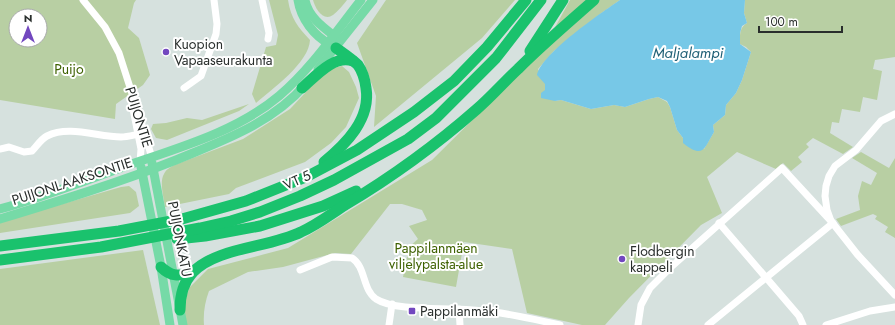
<svg xmlns="http://www.w3.org/2000/svg" width="895" height="325" viewBox="0 0 895 325" font-family="Jost,sans-serif">
	<style>
		.green { fill: #b8cfa3; fill-rule: evenodd }
		.water { fill: #77c8e7 }
		.lines { fill: none; stroke-linecap: round; stroke-linejoin: round }
		.minor { stroke: #fff; stroke-width: 7 }
		.major { stroke: #76daa7; stroke-width: 9 }
		.highway { stroke: #1ac26d; stroke-width: 11 }
		.poi-dot { fill: #7247bf; stroke: #fff; stroke-width: 1.5 }
		.labels { text-anchor: middle; dominant-baseline: central; stroke-width: 4; stroke-linejoin: round; paint-order: stroke }
		.poi-label { font-size: 14px; fill: #292e2c; stroke: #fff; text-anchor: start }
		.park-label { font-size: 14px; fill: #3e6100; stroke: #fff }
		.street-label { font-size: 14px; fill: #292e2c; stroke: #fff }
		.water-label { font-size: 15px; font-style: italic; fill: #206076; stroke: #fff }
	</style>
	<rect width="100%" height="100%" fill="#d6e1de"/>
	<g class="green">
		<path d="M0 0H136L134 3 128 28 139 38 150 75 143 85 116 104 115 119 0 100ZM16 16H40V40H16Z"/>
		<path d="M269 0H288C291 19 298 27 310 40 309 63 272 89 256 103L252 94 266 47 276 45 278 35Z"/>
		<path d="M313 0H347C343 5 338 11 333 15 323 22 315 8 313 0Z"/>
		<polygon points="386,0 515,0 482,38 374,127 376,96 357,43"/>
		<path d="M570 0H620L600 14 554 51 538 69 545 83V90L555 101 561 100 591 109 614 105 625 107 649 99 658 97 667 102 670 107 677 130 683 138 704 149 714 132 713 125 725 115 726 105 736 93 742 80 751 52 746 47 740 44C740 35 739 28 747 23L744 13 745 0H895V57L875 60 873 69 882 71 877 100 863 97 860 112 842 109 839 123 832 122 830 133 853 147 843 154 813 138 806 144 809 147 798 157 802 162 791 171 783 163 776 169 737 152 707 177 722 213 701 225 629 298 605 325H582L527 313 512 249 464 242 456 287 403 277 409 247 418 239 409 226 427 220 422 210 402 204H390L351 254 335 253 283 267 248 272 209 291C205 302 203 313 204 325H187L185 321V302L189 288 208 269 288 248 432 160 542 51Z"/>
		<path d="M342 66 349 72 356 87 359 98 346 127 331 143 305 162 236 188 229 194 165 207C164 198 159 182 164 174 166 169 172 166 177 164L243 139 290 109 320 77 333 68Z"/>
		<polygon points="249,104 239,111 167,140 156,138 151,129 153,124 166,123 187,118 202,120"/>
		<polygon points="861,152 889,168 895,158 895,238 885,232 888,227 875,219 877,216 873,214 841,226 836,219 860,210 858,196 862,181 871,185 877,173 852,158"/>
		<polygon points="129,186 136,192 139,206 130,213 0,233 0,222 121,187"/>
		<polygon points="143,250 160,325 0,325 0,269"/>
	</g>
	<path class="water" d="M620 0H745L744 13 747 23 742 26 740 33V44L751 52 742 80 736 93 726 105 725 115 713 125 714 132C704 149 703 159 683 143V138L677 130 670 107 667 101 658 97 649 99 625 107 614 105 591 109 561 100 555 101 541 98V93L545 90V84L537 75C542 53 601 13 620 0Z"/>
	<g class="lines">
		<g class="minor">
			<polyline points="83,0 105,27 119,53 143,128 152,158"/>
			<polyline points="262,0 269,33 268,39"/>
			<polyline points="184,88 201,76 216,34 217,24 214,0"/>
			<polyline points="132,104 141,149 140,162"/>
			<polyline points="895,114 881,121 856,150 835,166 829,176 826,186 825,196 827,210 831,221 857,254 895,295"/>
			<path d="M0 149 9 147 24 152 32 151C37 146 41 139 47 136 69 125 98 137 121 137 128 137 137 134 145 133"/>
			<polyline points="719,223 799,316 803,325"/>
			<path d="M300 270 332 257 352 258C366 267 362 289 376 299 393 310 435 308 455 309 468 309 481 311 494 312 516 315 538 320 560 325"/>
			<polyline points="459,309 460,325"/>
			<polyline points="389,325 392,304"/>
			<polyline points="638,325 641,305 650,288 670,268 782,168 831,221"/>
			<polyline points="708,325 833,223"/>
			<polyline points="826,325 870,311 895,307"/>
		</g>
		<g class="major">
			<path d="M298 0C301 19 314 36 331 45"/>
			<path d="M305 0C308 17 324 28 337 38"/>
			<polyline points="318,69 373,0"/>
			<polyline points="152,163 183,325"/>
			<polyline points="141,167 161,267 170,325"/>
			<path d="M0 209C43 197 84 181 126 166 178 148 236 132 279 96 311 69 335 33 361 0"/>
			<path d="M0 219C59 201 118 183 176 160 224 140 271 124 306 84"/>
		</g>
		<g class="highway">
			<polyline points="530,51 563,0"/>
			<path d="M302 88C315 77 334 54 353 61"/>
			<path d="M324 162C346 144 371 119 366 88 365 80 363 72 358 65 352 59 343 53 336 48"/>
			<polyline points="177,239 205,236 260,226 323,206 356,191"/>
			<polyline points="0,246 119,231 182,219 246,201 306,177 357,150 414,112 454,81 487,47 526,0"/>
			<polyline points="0,260 101,247 200,228 231,221 260,212 300,196 334,180 408,139 436,118 496,58 541,0"/>
			<path d="M161 267C171 277 179 276 192 273"/>
			<path d="M180 310C180 297 183 283 192 273 216 247 269 248 301 232 317 225 331 214 345 205 392 177 436 145 477 109 491 97 504 82 518 69 542 45 568 23 594 0"/>
		</g>
	</g>
	<g class="poi-dot">
		<circle cx="166" cy="52" r="4"/>
		<circle cx="622" cy="259" r="4"/>
		<rect x="408" y="307" width="8" height="8" rx="2"/>
	</g>
	<g class="labels">
		<g class="poi-label">
			<text x="174" y="44">Kuopion<tspan x="174" dy="16">Vapaaseurakunta</tspan></text>
			<text x="630" y="251">Flodbergin<tspan x="630" dy="16">kappeli</tspan></text>
			<text x="420" y="311">Pappilanmäki</text>
		</g>
		<g class="park-label">
			<text x="69" y="69">Puijo</text>
			<text x="436" y="248">Pappilanmäen<tspan x="436" dy="16">viljelypalsta-alue</tspan></text>
		</g>
		<g class="street-label">
			<text transform="translate(139 117) rotate(73)">PUIJONTIE</text>
			<text transform="translate(297 180) rotate(-24)">VT 5</text>
			<text transform="translate(72 181) rotate(-18)">PUIJONLAAKSONTIE</text>
			<text transform="translate(180 239) rotate(79)">PUIJONKATU</text>
		</g>
		<g class="water-label">
			<text x="688" y="53">Maljalampi</text>
		</g>
	</g>
	<g transform="translate(28 28)"><circle r="19" fill="#ffffff" stroke="#a9abab"/>
	<path d="M0-3L7 15L0 10L-7 15Z" fill="#7247bf"/>
	<text y="-6" font-size="11" font-weight="bold" text-anchor="middle" fill="#292e2c">N</text>
	</g>
	<path d="M759 26v6h83v-6" fill="none" stroke="#292e2c" stroke-width="2"/>
	<text x="765" y="26" font-size="12" fill="#292e2c" stroke="#ffffff" stroke-width="3" paint-order="stroke">100 m</text>
</svg>
